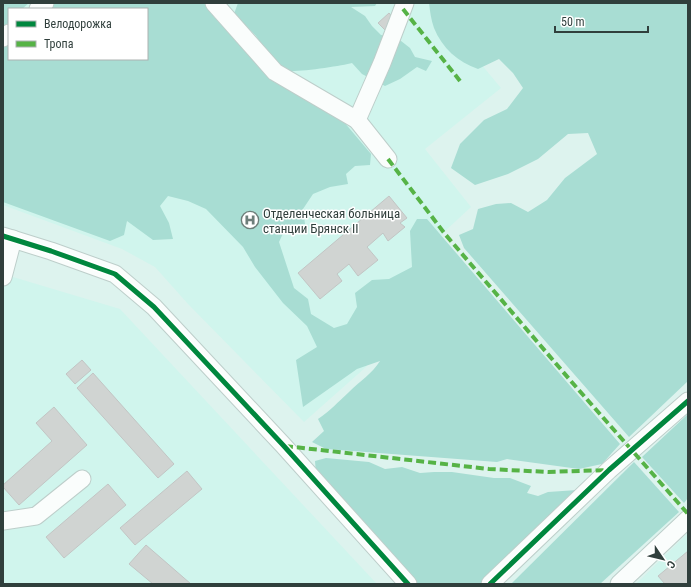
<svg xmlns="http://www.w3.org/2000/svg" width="691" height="587" viewBox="0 0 691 587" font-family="'Roboto Condensed',sans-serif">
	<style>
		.built { fill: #d0f5ed; fill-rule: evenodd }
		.forest { fill: #a8ddd3 }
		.building { fill: #d0d4d2; stroke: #c2c5c4 }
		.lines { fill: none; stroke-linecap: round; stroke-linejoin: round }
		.minor-casing { stroke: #bdceca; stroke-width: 19 }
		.minor { stroke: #fafdfc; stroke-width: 17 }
		.quiet { stroke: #56b346; stroke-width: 4; stroke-dasharray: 8 4; stroke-linecap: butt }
		.cycleway-casing { stroke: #fff; stroke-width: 8 }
		.cycleway { stroke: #00873e; stroke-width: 5 }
		.labels { text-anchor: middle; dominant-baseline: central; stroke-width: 3; stroke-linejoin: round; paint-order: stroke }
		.poi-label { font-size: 13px; fill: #303f3c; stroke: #fff; text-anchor: start }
	</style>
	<rect width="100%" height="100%" fill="#ddf3ee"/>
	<g class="built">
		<path d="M3 3H436L434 8 501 88 425 149 471 207 443 233 366 367 304 422 188 304 155 267 122 249 3 205ZM9 9H147V59H9Z"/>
		<polygon points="3,274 120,309 377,584 3,584"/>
		<polygon points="688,533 688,584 636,584"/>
	</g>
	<g class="forest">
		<polygon points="3,3 29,3 22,9 9,9 9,22 3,28"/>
		<path d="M46 3H209L214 17 255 60 274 82 298 91 344 122 371 154 370 165 355 166 346 174 348 184 330 187 313 194 303 209 305 224 287 225 279 242 294 288 308 299 311 314 334 328 347 324 357 307 355 293 372 280 389 279 412 267 410 231 417 219H427L620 444 602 464 579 469 507 459 497 462 326 449 312 442 324 431 318 419C331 410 338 402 349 392 360 381 372 374 380 361L357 369 303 407 296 360 317 347 307 326 283 303 255 267 243 247 206 209 188 201 168 196 160 206 169 223 173 239 153 240 127 221 124 235 110 241 3 202V47L9 41V59H147V9H41Z"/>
		<path d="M238 3H377L375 6 351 7 365 16 372 26 381 35 396 37 410 48 415 57 432 61 426 71 417 67 400 79 385 86 362 74 352 63C341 66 290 74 282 70 268 63 265 48 256 36 249 28 241 21 234 14Z"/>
		<path d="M429 3H688V381L629 437 464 248 459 235 473 229 478 209 496 204 511 203 528 212 547 200 565 178 597 154 588 133 568 134 538 159 508 174 475 185 451 168 460 144 484 120 507 109 523 88 513 73 499 59 478 69C458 62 442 48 434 28 431 20 430 11 429 3Z"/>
		<polygon points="688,414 688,498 684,503 642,457"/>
		<polygon points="326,458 369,462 385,469 402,467 420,473 434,472 452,472 494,478 510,478 531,486 527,493 538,496 548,492 577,490 485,584 418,584 316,474 315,461"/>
		<polygon points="634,462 679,512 600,584 511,584"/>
	</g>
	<g class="building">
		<polygon points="389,13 397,22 387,32 378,23"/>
		<polygon points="389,196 407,218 400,223 405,227 388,241 383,233 367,247 378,260 358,276 349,264 337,274 342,281 320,299 298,273"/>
		<polygon points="82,360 91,370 75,384 66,374"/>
		<polygon points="93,373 174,464 158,478 77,388"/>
		<polygon points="54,407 87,445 19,505 3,487 3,485 52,441 36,423"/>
		<polygon points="187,471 202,489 135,545 120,528"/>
		<polygon points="108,484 126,505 64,558 46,537"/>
		<polygon points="146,545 191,584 153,584 129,564"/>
		<polygon points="688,551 688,584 665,584 658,576"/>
	</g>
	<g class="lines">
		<defs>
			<g id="minor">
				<polyline points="214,3 275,72 357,120 388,159"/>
				<polyline points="38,9 45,3"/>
				<polyline points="3,38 9,33"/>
				<polyline points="357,120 382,63 405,3"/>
				<polyline points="3,236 51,251 115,274 154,307 283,445 408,584"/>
				<polyline points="3,277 13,239"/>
				<polyline points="3,521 36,516 82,479"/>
				<polyline points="490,584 609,470 688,401"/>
				<polyline points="619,584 688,519"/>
			</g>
		</defs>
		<use href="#minor" class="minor-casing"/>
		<use href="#minor" class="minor"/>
		<g class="quiet">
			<polyline points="403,9 460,81"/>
			<polyline points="388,159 445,234 570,380 688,514"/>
			<polyline points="285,446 489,469 548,472 609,470"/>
		</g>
		<defs>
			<g id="cycleway">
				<polyline points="3,236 51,251 115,274 154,307 283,445 408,584"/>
				<polyline points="490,584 609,470 688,401"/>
			</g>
		</defs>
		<use href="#cycleway" class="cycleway-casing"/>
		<use href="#cycleway" class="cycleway"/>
	</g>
	<defs>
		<symbol id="hospital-ring" viewBox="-11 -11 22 22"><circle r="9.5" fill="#fff" stroke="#6d7e7a" stroke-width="1.5"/><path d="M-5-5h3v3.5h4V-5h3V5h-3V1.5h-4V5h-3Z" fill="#6d7e7a"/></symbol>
	</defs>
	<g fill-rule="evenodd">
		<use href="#hospital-ring" x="240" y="210" width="20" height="20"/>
	</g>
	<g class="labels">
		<g class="poi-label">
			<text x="263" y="213">Отделенческая больница<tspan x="263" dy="15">станции Брянск II</tspan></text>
		</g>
	</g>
	<rect width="691" height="587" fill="none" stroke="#303f3c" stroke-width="8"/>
	<rect x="8" y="8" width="140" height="52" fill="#ffffff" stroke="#acb2b1"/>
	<rect x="16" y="21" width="20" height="6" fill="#00873e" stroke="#acb2b1"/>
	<text x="44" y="28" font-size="12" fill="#303f3c">Велодорожка</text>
	<rect x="16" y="41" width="20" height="6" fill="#56b346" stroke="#acb2b1"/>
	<text x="44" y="48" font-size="12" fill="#303f3c">Тропа</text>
	<g transform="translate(663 559) rotate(125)" stroke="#ffffff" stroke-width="3" paint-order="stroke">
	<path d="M0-3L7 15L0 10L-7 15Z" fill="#303f3c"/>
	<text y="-6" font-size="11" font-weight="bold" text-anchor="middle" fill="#303f3c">С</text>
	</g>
	<path d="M555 26v6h93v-6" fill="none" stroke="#303f3c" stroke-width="2"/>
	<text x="561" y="26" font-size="12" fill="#303f3c" stroke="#ffffff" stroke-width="3" paint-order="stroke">50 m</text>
</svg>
